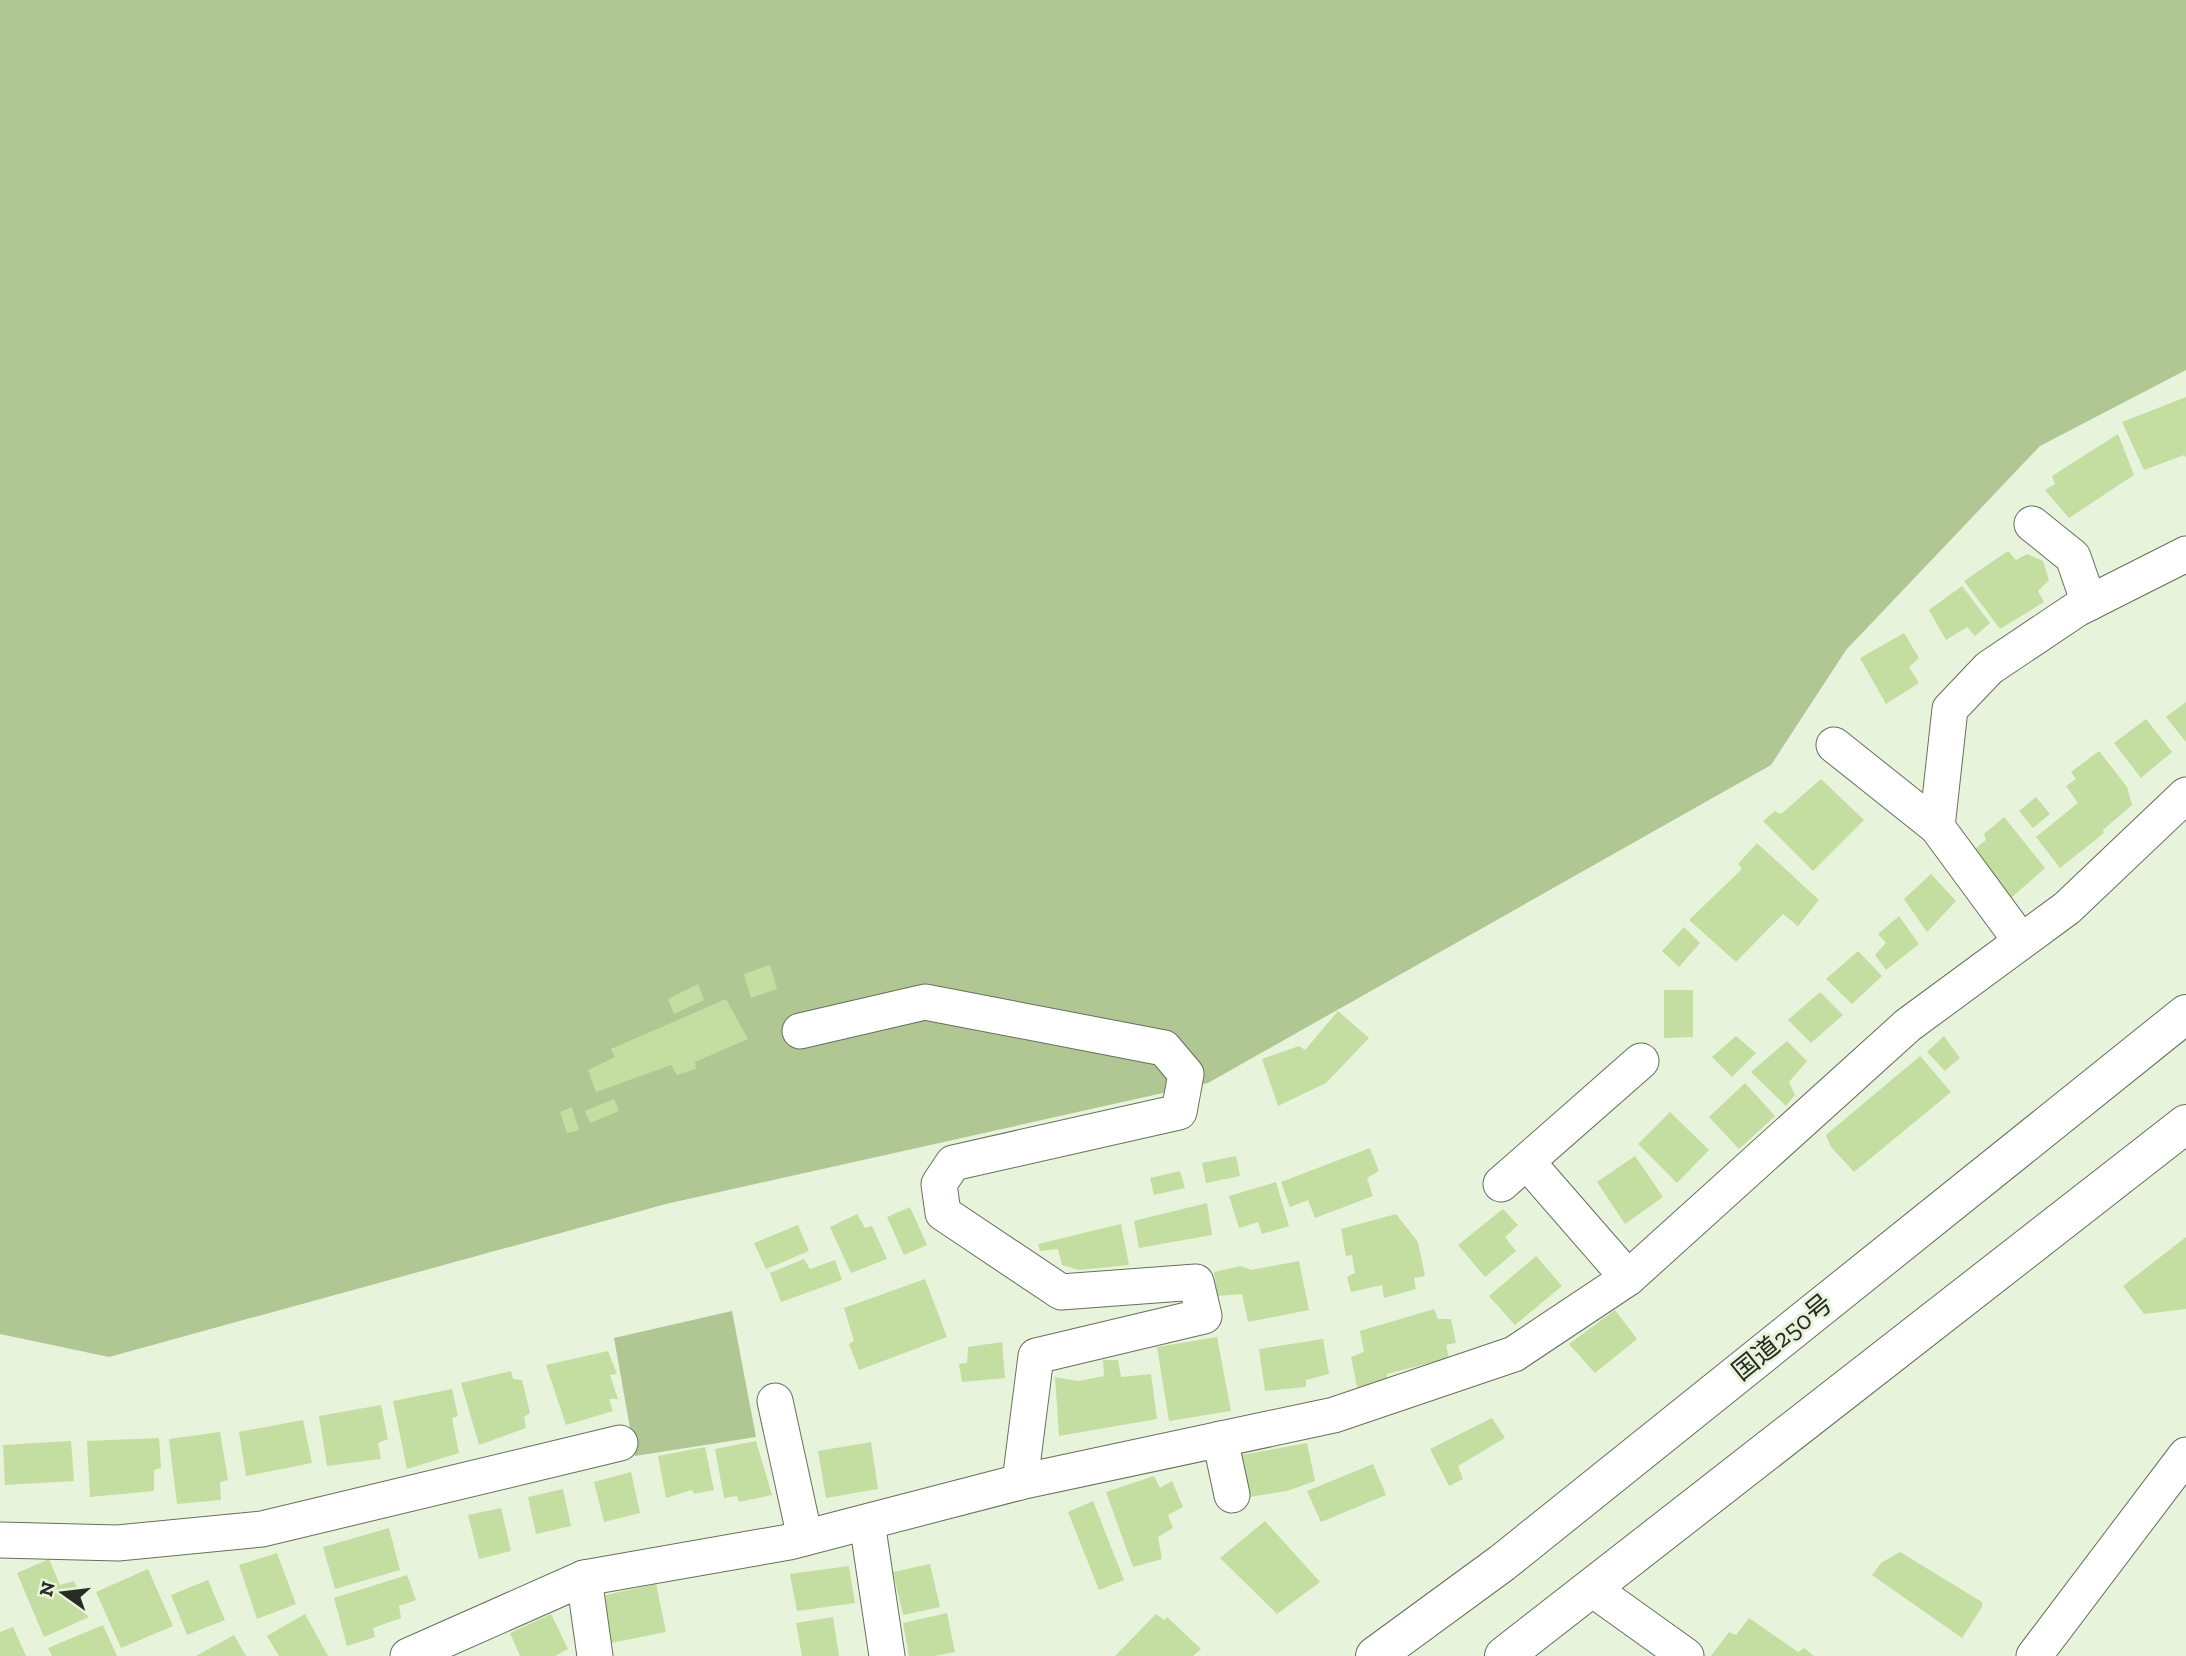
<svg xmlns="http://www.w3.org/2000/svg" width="2186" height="1656" viewBox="0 0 2186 1656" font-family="'Zilla Slab','Noto Sans JP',serif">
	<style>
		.green { fill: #b0c793 }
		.building { fill: #c3dea0 }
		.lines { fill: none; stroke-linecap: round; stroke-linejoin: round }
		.minor-casing { stroke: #666f5b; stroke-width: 37 }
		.trunk-casing { stroke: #666f5b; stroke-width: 40 }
		.minor { stroke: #fff; stroke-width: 35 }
		.trunk { stroke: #fff; stroke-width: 38 }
		.labels { text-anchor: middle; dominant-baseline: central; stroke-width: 6; stroke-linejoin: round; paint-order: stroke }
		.street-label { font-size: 26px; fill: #272b22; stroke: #e8f3dc }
	</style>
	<rect width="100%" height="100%" fill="#e8f3dc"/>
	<g class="green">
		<polygon points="0,0 2186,0 2186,370 2040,446 1846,650 1771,765 1208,1083 666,1204 109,1357 0,1334"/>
		<polygon points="732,1311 756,1437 635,1456 614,1338"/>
	</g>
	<g class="building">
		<polygon points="2186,397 2186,458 2184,455 2144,470 2122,422"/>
		<polygon points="2118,434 2134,475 2069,518 2045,490 2055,484 2052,476"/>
		<polygon points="2008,551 2016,560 2027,554 2043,561 2049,580 2038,591 2044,602 2000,629 1964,581"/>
		<polygon points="1962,586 1990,623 1975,636 1967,627 1946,640 1929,610"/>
		<polygon points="1904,633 1919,658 1909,667 1919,683 1886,704 1860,658"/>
		<polygon points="2186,702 2186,742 2166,717"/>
		<polygon points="2146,719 2172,752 2141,778 2114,743"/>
		<polygon points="2099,751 2127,787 2132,805 2103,830 2104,833 2060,868 2036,837 2078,803 2066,786 2076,779 2071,772"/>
		<polygon points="1821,779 1864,820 1813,871 1763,821 1775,811 1781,814"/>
		<polygon points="2036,797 2050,814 2033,828 2019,811"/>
		<polygon points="2004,817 2045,868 2011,898 1971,852 1986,840 1984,834"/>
		<polygon points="1757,843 1819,900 1798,926 1783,914 1736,962 1689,920 1742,869 1738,864"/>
		<polygon points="1931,874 1956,901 1927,932 1904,899"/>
		<polygon points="1899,916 1919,944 1886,970 1875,955 1886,943 1878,934"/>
		<polygon points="1684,927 1700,943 1679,967 1662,951"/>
		<polygon points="1858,951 1882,976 1852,1004 1826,979"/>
		<polygon points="770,965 777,989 751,998 744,974"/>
		<polygon points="698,984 704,1000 674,1014 668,999"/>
		<polygon points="1664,990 1693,990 1693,1037 1664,1038"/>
		<polygon points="1820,992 1843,1015 1811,1043 1788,1020"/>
		<polygon points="726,999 748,1039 695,1062 696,1069 677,1075 671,1065 596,1092 588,1070 615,1057 611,1049"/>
		<polygon points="1338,1011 1369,1038 1326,1083 1278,1106 1262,1059 1299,1046 1305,1050"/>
		<polygon points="1736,1036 1756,1053 1732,1077 1712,1057"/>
		<polygon points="1944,1036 1960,1058 1945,1071 1927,1052"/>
		<polygon points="1787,1041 1807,1061 1789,1082 1795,1095 1786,1106 1751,1072"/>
		<polygon points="1920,1056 1951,1092 1854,1172 1831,1147 1826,1135"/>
		<polygon points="1745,1083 1775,1116 1739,1149 1709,1117"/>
		<polygon points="614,1099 619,1111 590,1123 585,1111"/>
		<polygon points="572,1107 579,1130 567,1133 560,1112"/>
		<polygon points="1670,1112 1709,1150 1677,1183 1638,1144"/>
		<polygon points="1370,1148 1379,1171 1367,1178 1373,1196 1315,1218 1308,1200 1290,1207 1281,1182"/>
		<polygon points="1236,1156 1240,1176 1206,1183 1202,1163"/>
		<polygon points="1635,1156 1663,1197 1625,1224 1597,1182"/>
		<polygon points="1180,1171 1185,1188 1154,1195 1150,1178"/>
		<polygon points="1276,1182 1289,1226 1262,1234 1258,1222 1239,1228 1229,1196"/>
		<polygon points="1207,1203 1212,1235 1139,1248 1134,1221"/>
		<polygon points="910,1207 927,1245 904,1255 887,1217"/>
		<polygon points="1503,1209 1518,1225 1505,1237 1516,1251 1485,1277 1458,1245"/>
		<polygon points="857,1214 865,1228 872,1226 887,1259 851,1273 830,1227"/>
		<polygon points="1396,1214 1418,1242 1425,1276 1414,1278 1416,1289 1384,1298 1382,1285 1351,1292 1347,1277 1355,1273 1352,1255 1346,1256 1341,1229"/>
		<polygon points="1121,1224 1129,1265 1079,1270 1062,1265 1058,1249 1040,1251 1038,1244"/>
		<polygon points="798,1225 809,1251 766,1269 754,1243"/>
		<polygon points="2186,1237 2186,1309 2144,1314 2123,1286"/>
		<polygon points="1536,1256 1562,1286 1515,1325 1489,1296"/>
		<polygon points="804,1259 810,1269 835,1260 842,1280 781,1302 770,1273"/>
		<polygon points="1299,1261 1309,1310 1248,1322 1242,1294 1217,1296 1214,1272 1241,1266 1251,1270"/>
		<polygon points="925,1279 947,1337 859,1370 849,1344 854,1341 844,1308"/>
		<polygon points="1434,1309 1438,1319 1451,1319 1456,1343 1446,1345 1449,1358 1387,1374 1387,1383 1357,1387 1351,1357 1364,1352 1360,1331"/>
		<polygon points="1615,1310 1637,1339 1595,1373 1569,1344"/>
		<polygon points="1217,1337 1231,1411 1169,1421 1157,1347"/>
		<polygon points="1323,1339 1329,1374 1306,1380 1306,1387 1265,1391 1259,1349"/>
		<polygon points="1002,1342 1005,1378 962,1382 959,1364 967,1363 968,1347"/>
		<polygon points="608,1351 617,1374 610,1375 618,1399 609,1399 613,1411 566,1425 546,1365"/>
		<polygon points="1103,1360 1118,1360 1121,1377 1151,1374 1157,1419 1059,1436 1055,1377 1078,1381 1104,1376"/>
		<polygon points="511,1371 513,1379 522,1380 530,1413 524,1417 526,1428 479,1445 461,1383"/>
		<polygon points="452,1389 458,1416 452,1418 459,1453 407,1469 393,1401"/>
		<polygon points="381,1405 388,1439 378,1443 381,1459 327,1466 319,1416"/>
		<polygon points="1492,1418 1505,1438 1458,1466 1463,1479 1449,1486 1430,1449"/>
		<polygon points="303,1420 312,1463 246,1476 239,1432"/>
		<polygon points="220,1432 228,1480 220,1482 221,1500 177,1504 169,1439"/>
		<polygon points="159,1438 161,1468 154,1470 154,1491 90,1497 87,1441"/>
		<polygon points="71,1441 74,1481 5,1485 3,1445"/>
		<polygon points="756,1441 772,1495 739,1502 737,1496 724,1498 715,1449"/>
		<polygon points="871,1442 878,1489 826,1498 818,1451"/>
		<polygon points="1307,1443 1315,1481 1287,1491 1243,1498 1236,1456"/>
		<polygon points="705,1447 714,1490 694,1494 692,1490 666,1498 658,1456"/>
		<polygon points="1373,1464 1386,1495 1321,1522 1307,1491"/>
		<polygon points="631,1472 640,1513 604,1522 594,1482"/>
		<polygon points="1154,1476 1160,1488 1172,1481 1183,1507 1168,1515 1173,1528 1158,1537 1162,1559 1133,1567 1106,1492"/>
		<polygon points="563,1489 571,1526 536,1534 528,1497"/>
		<polygon points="1093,1501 1124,1580 1099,1590 1068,1512"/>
		<polygon points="501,1508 511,1551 479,1559 468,1515"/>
		<polygon points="1265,1521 1320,1582 1277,1614 1220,1558"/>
		<polygon points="389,1528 400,1570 335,1589 323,1547"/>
		<polygon points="1900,1552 1982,1602 1982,1607 1962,1638 1872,1575 1881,1563"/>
		<polygon points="277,1553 296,1604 257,1619 239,1565"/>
		<polygon points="49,1559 60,1585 74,1581 89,1617 44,1637 17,1573"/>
		<polygon points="930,1564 940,1607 903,1615 893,1572"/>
		<polygon points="849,1566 855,1603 797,1611 790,1574"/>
		<polygon points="148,1569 173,1626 121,1648 96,1592"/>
		<polygon points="407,1575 416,1600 399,1606 401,1618 373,1628 375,1637 347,1646 334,1598"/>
		<polygon points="208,1580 225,1620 187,1635 171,1595"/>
		<polygon points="656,1584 666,1632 611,1643 601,1596"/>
		<polygon points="947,1613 955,1652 935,1656 909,1656 903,1623"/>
		<polygon points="305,1614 328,1656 279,1656 267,1636"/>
		<polygon points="551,1614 568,1649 555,1656 520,1656 510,1633"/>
		<polygon points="1156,1614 1164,1620 1167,1617 1201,1649 1193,1656 1115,1656"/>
		<polygon points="833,1617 839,1656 802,1656 796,1623"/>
		<polygon points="1749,1618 1798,1652 1804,1648 1814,1656 1711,1656 1729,1632 1736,1635"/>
		<polygon points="103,1625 117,1656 52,1656 48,1648"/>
		<polygon points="13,1627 26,1656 0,1656 0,1632"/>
		<polygon points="234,1635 246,1656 196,1656"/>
	</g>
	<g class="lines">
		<defs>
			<g id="minor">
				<polyline points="2032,524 2073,557 2089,603"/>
				<polyline points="1834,745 1937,827"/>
				<polyline points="2021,941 1937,827 1950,709 1989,668 2077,609 2186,554"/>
				<polyline points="800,1031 925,1002 1164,1048 1186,1074 1179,1112 953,1163 939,1184 943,1213 1061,1292 1196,1282 1204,1316 1036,1356 1020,1482"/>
				<polyline points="1527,1162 1628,1278"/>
				<polyline points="1501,1184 1641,1061"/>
				<polyline points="775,1401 805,1538"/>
				<polyline points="1220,1439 1232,1495"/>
				<polyline points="867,1522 887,1656"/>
				<polyline points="0,1540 118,1543 262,1529 620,1443"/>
				<polyline points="584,1578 595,1656"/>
				<polyline points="1591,1588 1686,1656"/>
				<polyline points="408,1656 584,1578 789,1542 1020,1482 1334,1415 1514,1354 1628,1278 1908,1025 2067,908 2186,795"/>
				<polyline points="2034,1656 2186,1455"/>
			</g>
			<g id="trunk">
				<polyline points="1375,1656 1502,1563 2186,1014"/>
				<polyline points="1504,1656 2186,1124"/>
			</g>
		</defs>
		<use href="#minor" class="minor-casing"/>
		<use href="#trunk" class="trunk-casing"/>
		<use href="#minor" class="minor"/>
		<use href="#trunk" class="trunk"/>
	</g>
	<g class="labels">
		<g class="street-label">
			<text transform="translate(1782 1337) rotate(-39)">国道250号</text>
		</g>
	</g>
	<g transform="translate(63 1593) rotate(284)" stroke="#e8f3dc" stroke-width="5" paint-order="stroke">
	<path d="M0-5L12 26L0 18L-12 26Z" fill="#272b22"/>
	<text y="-10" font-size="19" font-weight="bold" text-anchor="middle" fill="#272b22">N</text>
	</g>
</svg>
